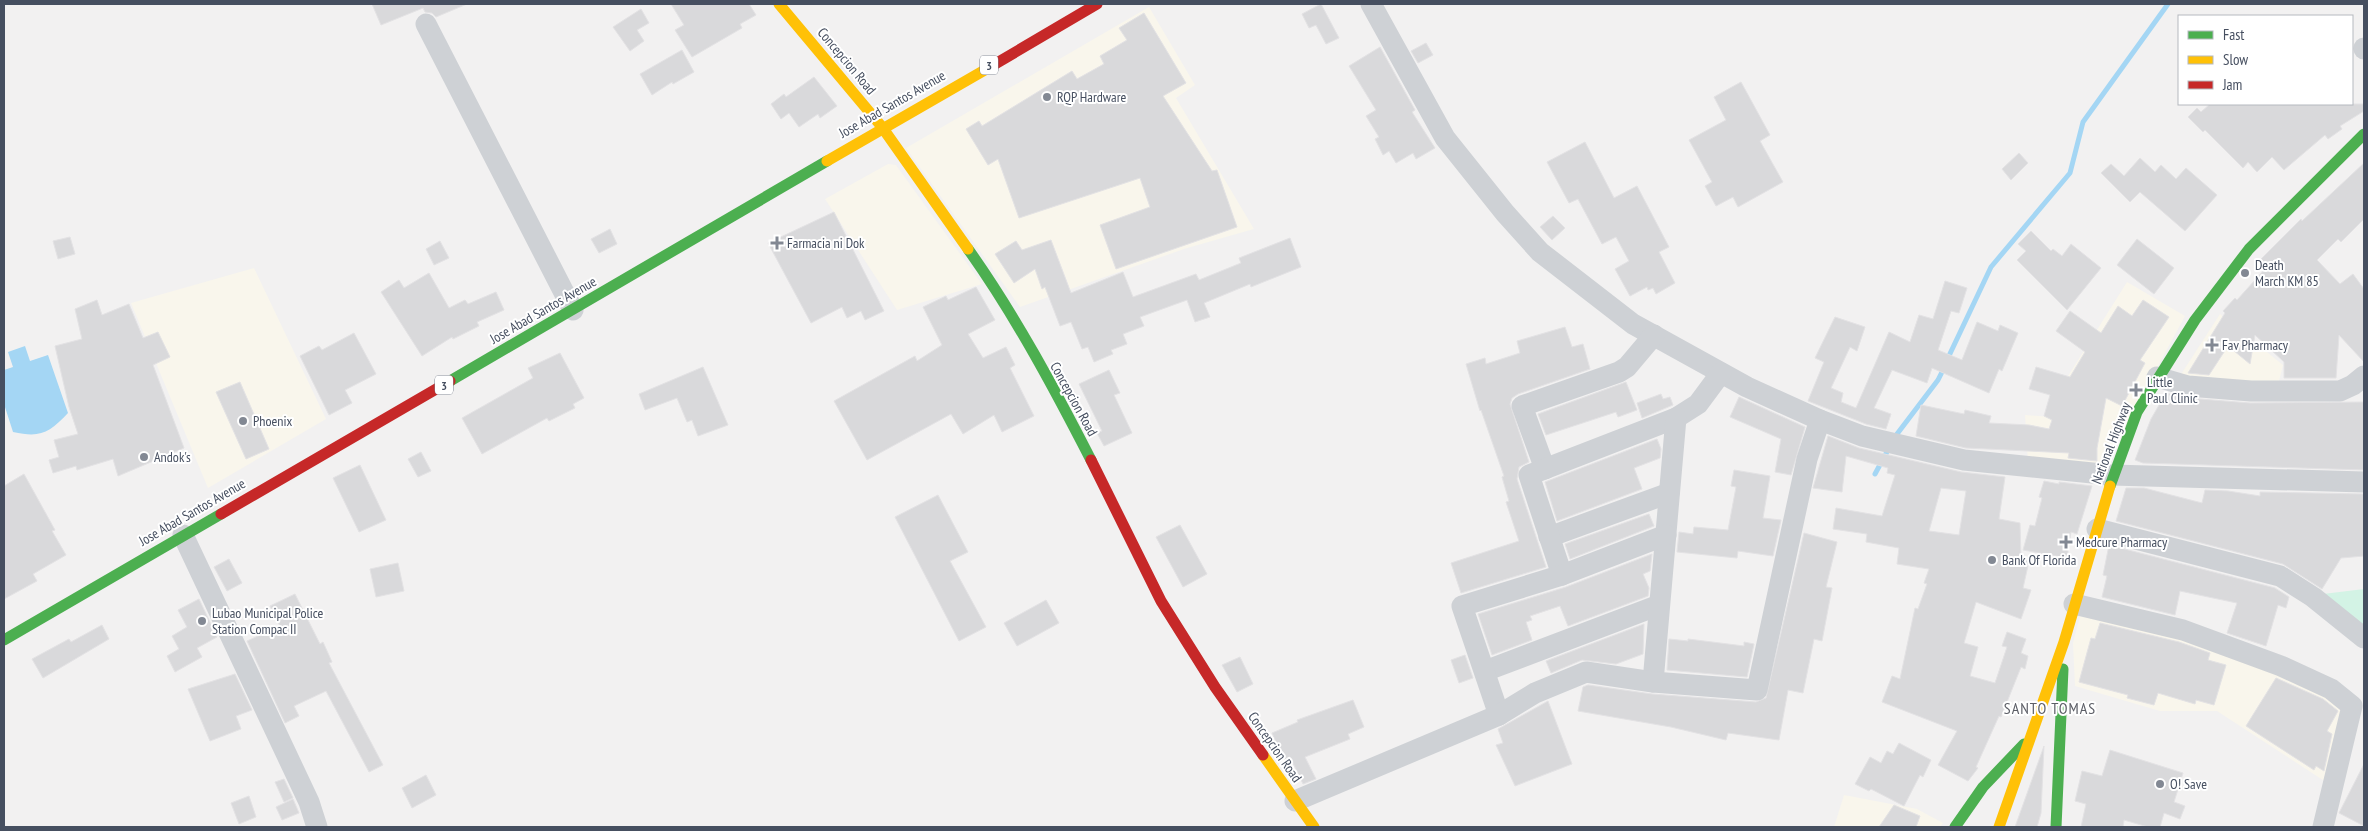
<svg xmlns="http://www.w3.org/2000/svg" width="2368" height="831" viewBox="0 0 2368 831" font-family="'PT Sans Narrow',sans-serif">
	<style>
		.commercial { fill: #f9f6ec }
		.green { fill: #d3f3e5 }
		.water { fill: #a4d6f4 }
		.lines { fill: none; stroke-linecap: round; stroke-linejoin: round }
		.stream { stroke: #a4d6f4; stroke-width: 5 }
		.building { fill: #d9d9db; stroke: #e3e2e4; fill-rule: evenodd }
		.street { stroke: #ced1d5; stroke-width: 21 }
		.fast { stroke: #4caf50; stroke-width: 11 }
		.slow { stroke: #ffc107; stroke-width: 11 }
		.jam { stroke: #c62828; stroke-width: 11 }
		.poi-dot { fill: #828893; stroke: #fff; stroke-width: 2 }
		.labels { text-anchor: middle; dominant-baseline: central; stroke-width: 4; stroke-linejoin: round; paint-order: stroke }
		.shield { fill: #fff; stroke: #7e8490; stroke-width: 1 }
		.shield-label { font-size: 12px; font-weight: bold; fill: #464f60 }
		.street-label { font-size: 14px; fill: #464f60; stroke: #fff }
		.poi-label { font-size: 14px; fill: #464f60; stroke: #fff; text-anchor: start }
		.quarter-label { font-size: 16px; letter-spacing: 1px; fill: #5c5e66; stroke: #fff }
	</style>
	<rect width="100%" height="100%" fill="#f2f1f1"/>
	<g class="commercial">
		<polygon points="1149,7 1195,85 1176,98 1254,229 1184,249 1020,307 906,148"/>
		<polygon points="888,164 896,165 982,284 897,310 825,199"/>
		<polygon points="254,268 326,419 208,488 131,303"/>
		<polygon points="2127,282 2185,316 2102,469 2028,463 2025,415 2066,418 2065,381"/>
		<polygon points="2220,314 2283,365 2278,385 2178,379"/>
		<polygon points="2082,609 2281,669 2348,708 2329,784 2217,711 2160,711 2075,686 2073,643"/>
		<polygon points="1844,795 1917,809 1943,823 1940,827 1834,827"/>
	</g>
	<polygon class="green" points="2364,589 2364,634 2315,595"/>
	<path class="water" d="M25 346 30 361 48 355 68 413C49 433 41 438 13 432L4 404V370L13 367 8 352Z"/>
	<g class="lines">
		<g class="stream">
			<polyline points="1947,360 1991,267 2070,173 2083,122 2168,4"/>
			<polyline points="1894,438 1938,380 1944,368"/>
			<polyline points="1875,474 1889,448"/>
		</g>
	</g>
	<g class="building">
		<polygon points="372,4 467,4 436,17 432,13 425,12 423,8 381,25"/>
		<polygon points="671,4 749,4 756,15 740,24 742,28 692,57 675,30 684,25"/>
		<polygon points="1321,4 1339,38 1326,44 1316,25 1309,28 1302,14"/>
		<polygon points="641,9 649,23 637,30 644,41 630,51 613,27"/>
		<polygon points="1144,13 1186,83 1163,96 1212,171 1217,170 1237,227 1116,269 1100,225 1150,207 1140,178 1019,218 998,159 988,165 966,129 979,121 982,126 1072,71 1077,79 1104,64 1100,56 1127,40 1119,28"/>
		<polygon points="1426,43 1433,55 1418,63 1411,51"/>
		<polygon points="1380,47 1415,110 1412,112 1435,148 1416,159 1413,153 1396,163 1389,151 1383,155 1375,139 1379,137 1366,116 1376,110 1349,66"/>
		<polygon points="682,50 694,72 673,84 672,82 652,95 640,74"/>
		<polygon points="814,77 837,106 820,118 818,114 799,127 789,113 781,119 771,104 784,94 786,97"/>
		<polygon points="1741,82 1770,135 1760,141 1783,182 1738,207 1733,197 1716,206 1705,186 1712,182 1689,140 1726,120 1714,97"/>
		<polygon points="2210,104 2364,104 2364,111 2340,126 2342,129 2328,139 2325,135 2284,170 2272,157 2257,172 2248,162 2243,168 2205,130 2203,132 2188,117 2197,108 2201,112"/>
		<polygon points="1585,142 1614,198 1637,186 1669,247 1659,252 1675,283 1656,294 1653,288 1648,290 1647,287 1630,296 1615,269 1629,261 1616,237 1602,244 1578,199 1569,203 1547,162"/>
		<polygon points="2019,153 2028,163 2011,180 2002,169"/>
		<polygon points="2140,158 2155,172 2161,165 2176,179 2186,168 2217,195 2185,231 2140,192 2130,202 2101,173 2111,164 2124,176"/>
		<polygon points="2364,163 2364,219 2341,242 2338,239 2317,260 2340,284 2353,274 2364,289 2364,362 2339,335 2336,378 2284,378 2284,362 2255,335 2250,364 2228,346 2209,375 2188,373 2225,313 2223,311 2235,298 2237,300 2264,270 2257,264 2261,259 2301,219 2302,221"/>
		<polygon points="834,212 884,311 865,320 861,311 847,318 842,307 811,323 768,243"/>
		<polygon points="1553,216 1565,228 1552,240 1540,227"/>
		<polygon points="610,229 617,244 599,253 591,239"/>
		<polygon points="2031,231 2051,251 2053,249 2062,256 2071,244 2101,268 2067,310 2017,260 2026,251 2018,244"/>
		<polygon points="70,237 75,254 58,259 53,241"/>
		<polygon points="1290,238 1301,267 1251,287 1250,284 1204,303 1210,317 1195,322 1187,300 1140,317 1144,326 1123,334 1127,344 1111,350 1113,354 1094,362 1088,347 1082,349 1071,322 1060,326 1045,287 1042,289 1035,269 1014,283 995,254 1016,241 1022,250 1051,240 1071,293 1123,272 1133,297 1196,274 1199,280 1241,263 1239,258"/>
		<polygon points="2137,239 2174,268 2154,294 2117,265"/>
		<polygon points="440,241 449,258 434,265 426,249"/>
		<polygon points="429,273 449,308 465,300 468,304 496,292 504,310 477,322 479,326 453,339 452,337 422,356 381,292 399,280 404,288"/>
		<polygon points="1945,281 1967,288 1959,313 1951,311 1938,350 1962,360 1977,322 1998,331 2000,325 2018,333 2002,371 1999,369 1989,393 1932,368 1927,383 1892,370 1874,408 1891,414 1886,429 1866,424 1808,401 1824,362 1815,358 1835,317 1865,327 1857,351 1850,347 1831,388 1843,393 1841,402 1856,408 1889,332 1910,342 1919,315 1933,319"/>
		<polygon points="976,287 995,320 968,334 983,358 1006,347 1015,365 1010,368 1034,416 1002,432 994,415 963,434 951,414 867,460 834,401 915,356 917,361 942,345 923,307 946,296 948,300"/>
		<polygon points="97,300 102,315 129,304 143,338 158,332 170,357 153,365 184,448 118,476 113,459 77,470 76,466 53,473 49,460 59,457 54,440 78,434 69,407 55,346 82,339 75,309"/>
		<polygon points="2143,300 2169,317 2140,360 2145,363 2122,406 2106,398 2097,448 2097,461 2068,458 2069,453 1966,448 1916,436 1921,405 1964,414 1965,410 1991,416 1989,423 2029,425 2049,429 2052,420 2044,416 2050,395 2029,389 2036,367 2070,377 2085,352 2056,331 2070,311 2101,333 2118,306 2132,316"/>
		<polygon points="1565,327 1572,347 1583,344 1590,369 1518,394 1512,398 1510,404 1529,462 1519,467 1517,479 1546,567 1461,593 1451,563 1519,541 1506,502 1509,501 1502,477 1504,476 1481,410 1480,411 1466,364 1485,358 1486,364 1520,353 1517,341"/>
		<polygon points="354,333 376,374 345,390 352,403 329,415 300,356 319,346 322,350"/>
		<polygon points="560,353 584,398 573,404 575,408 549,421 547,418 482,454 462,418 533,378 528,368"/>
		<polygon points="703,367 728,425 698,436 692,420 687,422 677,398 645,410 639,394"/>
		<polygon points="1109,370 1120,393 1114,395 1132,433 1104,446 1097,433 1102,431 1079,384"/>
		<polygon points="240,382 269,449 246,459 216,392"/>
		<polygon points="1626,382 1637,410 1618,417 1616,412 1546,435 1538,414"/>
		<polygon points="2166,393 2187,398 2250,403 2364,402 2364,470 2143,463 2135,460 2151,419"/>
		<polygon points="1661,394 1663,399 1670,397 1673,405 1642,418 1637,403"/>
		<polygon points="1739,397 1805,427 1791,475 1775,472 1781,439 1730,417"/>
		<path d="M1828 436 1859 448 1961 472 2005 477 1999 519 2020 523 2021 560 2029 561 2023 588 2031 590 2021 619 1976 602 1964 643 1978 647 1970 676 1995 683 2007 647 2002 646 2007 632 2026 639 2021 653 2028 656 2025 669 2021 667 2001 717 1999 716 1976 767 1978 768 1968 781 1938 765 1957 731 1882 702 1892 676 1900 679 1915 608 1918 609 1927 584 1924 583 1929 569 1897 564 1899 548 1866 542 1867 534 1833 529 1836 508 1882 516 1895 475 1887 473 1888 468 1846 456 1842 492 1813 488ZM1941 488 1966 491 1959 535 1929 531Z"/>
		<polygon points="1657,439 1661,449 1660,458 1634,468 1642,489 1557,521 1545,482"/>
		<polygon points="421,452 431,471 418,477 408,459"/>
		<polygon points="360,465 386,520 359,532 333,478"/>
		<polygon points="1734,470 1770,476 1763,518 1781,520 1773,556 1738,551 1737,558 1677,552 1679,532 1693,534 1694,527 1728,530 1736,487 1731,486"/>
		<polygon points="24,474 55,530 52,531 66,555 33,574 37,581 4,599 4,486"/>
		<polygon points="2044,481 2059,484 2059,482 2092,486 2077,534 2071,532 2067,558 2023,550 2030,525 2035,526 2042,498 2039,497"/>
		<polygon points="2126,488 2144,488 2202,503 2205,490 2228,491 2260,496 2260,492 2364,494 2364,556 2341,558 2322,589 2283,564 2116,521"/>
		<polygon points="938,495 968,552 950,561 986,627 959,641 895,517"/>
		<polygon points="1649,514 1654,526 1570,559 1565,544"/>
		<polygon points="1180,525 1207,574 1183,587 1156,537"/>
		<polygon points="1804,533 1837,542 1826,587 1832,588 1822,641 1814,639 1803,693 1788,690 1779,740 1728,733 1726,740 1671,727 1578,711 1583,687 1588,685 1652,694 1756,702 1766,698"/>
		<polygon points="2109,545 2275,588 2289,597 2286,608 2278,605 2266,646 2227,633 2237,603 2180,591 2175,615 2102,597 2107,576 2103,575"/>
		<polygon points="1652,554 1650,571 1643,574 1649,588 1648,596 1568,626 1560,606 1530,616 1532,620 1526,622 1532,640 1492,655 1478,614 1566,587"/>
		<polygon points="229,559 242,583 227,591 214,567"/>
		<polygon points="398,563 404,591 376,597 370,569"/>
		<polygon points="295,594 320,644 323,642 332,662 329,663 383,765 369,772 326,691 294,706 299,716 285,723 247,641 280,626 270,606"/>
		<polygon points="199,599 217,637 197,648 202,657 175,672 167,656 179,649 172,636 187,627 178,610"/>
		<polygon points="1046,600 1059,623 1017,646 1004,623"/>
		<polygon points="2100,623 2179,642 2210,653 2208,660 2226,665 2214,705 2196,700 2195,704 2158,693 2154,705 2127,698 2128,695 2079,682 2091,638 2095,639"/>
		<polygon points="1644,624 1643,654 1616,664 1582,660 1551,673 1546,661"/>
		<polygon points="102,625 109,639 43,678 32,659 69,639 71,642"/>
		<polygon points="1669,639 1688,641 1688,639 1744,646 1744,642 1754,644 1747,677 1667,670"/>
		<polygon points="1465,655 1473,678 1459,683 1451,660"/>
		<polygon points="1240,657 1253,684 1237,692 1222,665"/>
		<polygon points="235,674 252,710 236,716 241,729 210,741 188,689"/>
		<polygon points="2276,678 2323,699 2338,711 2327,731 2332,734 2324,771 2316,766 2314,770 2246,726"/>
		<polygon points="1353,700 1364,727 1348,734 1350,739 1305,757 1316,779 1303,784 1291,759 1286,761 1281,753 1272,733 1298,722 1297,720"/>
		<polygon points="1548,701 1572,764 1515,786 1496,745 1503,743 1498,729"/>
		<polygon points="1899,743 1931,760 1923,777 1920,775 1904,806 1871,789 1869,791 1855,784 1870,757 1881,763 1887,751 1893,754"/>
		<polygon points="2044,746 2041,813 2037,827 2015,827"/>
		<polygon points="2110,750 2183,773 2174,802 2185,806 2180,819 2164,813 2160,827 2148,827 2124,820 2123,827 2081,827 2086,804 2075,801 2082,771 2102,776"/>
		<polygon points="2364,764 2364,826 2339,813"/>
		<polygon points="426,775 436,795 412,808 402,788"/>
		<polygon points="284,779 293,798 284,802 275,782"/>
		<polygon points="249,796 256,817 239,824 231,803"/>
		<polygon points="293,799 299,813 282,820 276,807"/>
		<polygon points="1894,805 1920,816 1916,827 1879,827"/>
	</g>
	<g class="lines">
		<g class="street">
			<polyline points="1371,4 1445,138 1505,213 1540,252 1633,324 1747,387 1820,420 1862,436 1964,460 2112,475 2364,482"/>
			<polyline points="426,24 573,310"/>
			<polyline points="2364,48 2364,49"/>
			<polyline points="2157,377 2188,386 2251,391 2340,391 2353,385 2364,376"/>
			<polyline points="1545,469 1522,406 1619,372 1627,367 1654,335"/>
			<polyline points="2097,529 2280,576 2313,597 2364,638"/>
			<polyline points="183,535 309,802 317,827"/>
			<polyline points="1549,537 1669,493"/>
			<polyline points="1562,575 1529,475 1676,418 1698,404 1721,373"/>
			<polyline points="2074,604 2183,630 2281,666 2331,689 2352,706 2323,827"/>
			<polyline points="1485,671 1659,605"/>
			<polyline points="1653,682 1676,418"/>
			<polyline points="1499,715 1462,606 1562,575 1666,535"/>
			<polyline points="1295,801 1499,715 1535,693 1586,672 1653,682 1757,690 1807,459 1820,420"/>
		</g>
		<g class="fast">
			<path d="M968 249C1015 315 1054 388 1091 460"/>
			<polyline points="450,381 827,161"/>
			<polyline points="2110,486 2137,412 2195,320 2249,249 2364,134"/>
			<polyline points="4,640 221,514"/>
			<polyline points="1955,827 1983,787 2024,744"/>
			<polyline points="2056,827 2063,669"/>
		</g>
		<g class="slow">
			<polyline points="779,4 882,127 968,249"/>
			<polyline points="827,161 990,67"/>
			<polyline points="1263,755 1314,827"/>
			<polyline points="1999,827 2064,642 2110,486"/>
		</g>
		<g class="jam">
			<polyline points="990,67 1097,4"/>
			<polyline points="1091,460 1161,601 1215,687 1263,755"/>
			<polyline points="221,514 450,381"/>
		</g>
	</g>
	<g class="poi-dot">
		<circle cx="1047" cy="97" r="5"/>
		<path d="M774.5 235.5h5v5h5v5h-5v5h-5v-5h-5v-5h5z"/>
		<circle cx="2245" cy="273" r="5"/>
		<path d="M2209.5 337.5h5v5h5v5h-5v5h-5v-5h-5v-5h5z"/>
		<path d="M2133.5 382.5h5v5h5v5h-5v5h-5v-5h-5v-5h5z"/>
		<circle cx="243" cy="421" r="5"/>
		<circle cx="144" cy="457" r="5"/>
		<path d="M2063.5 534.5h5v5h5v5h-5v5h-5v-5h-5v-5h5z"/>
		<circle cx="1992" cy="560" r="5"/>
		<circle cx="202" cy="621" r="5"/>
		<circle cx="2160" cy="784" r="5"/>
	</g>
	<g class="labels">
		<g class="shield">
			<rect x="980" y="55.5" width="18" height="19" rx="4"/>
			<rect x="435" y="375.5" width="18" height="19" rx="4"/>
		</g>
		<g class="shield-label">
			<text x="989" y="65">3</text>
			<text x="444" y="385">3</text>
		</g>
		<g class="street-label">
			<text transform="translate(847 61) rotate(50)">Concepcion Road</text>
			<text transform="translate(892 104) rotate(-30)">Jose Abad Santos Avenue</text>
			<text transform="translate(543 310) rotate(-30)">Jose Abad Santos Avenue</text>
			<text transform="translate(1074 399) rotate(61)">Concepcion Road</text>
			<text transform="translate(2111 443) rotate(-69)">National Highway</text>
			<text transform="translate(192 512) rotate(-30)">Jose Abad Santos Avenue</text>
			<text transform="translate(1275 747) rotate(55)">Concepcion Road</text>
		</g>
		<g class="poi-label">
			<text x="1057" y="97">RQP Hardware</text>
			<text x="787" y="243">Farmacia ni Dok</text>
			<text x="2255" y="265">Death<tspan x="2255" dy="16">March KM 85</tspan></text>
			<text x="2222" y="345">Fav Pharmacy</text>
			<text x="2147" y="382">Little<tspan x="2147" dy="16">Paul Clinic</tspan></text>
			<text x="253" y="421">Phoenix</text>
			<text x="154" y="457">Andok's</text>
			<text x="2076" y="542">Medcure Pharmacy</text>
			<text x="2002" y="560">Bank Of Florida</text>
			<text x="212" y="613">Lubao Municipal Police<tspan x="212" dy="16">Station Compac II</tspan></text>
			<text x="2170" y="784">O! Save</text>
		</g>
		<g class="quarter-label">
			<text x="2050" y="708">SANTO TOMAS</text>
		</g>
	</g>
	<rect width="2368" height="831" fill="none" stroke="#464f60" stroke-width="10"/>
	<rect x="2178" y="15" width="175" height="90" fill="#ffffff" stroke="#b5b9bf"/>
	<rect x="2188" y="31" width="25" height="8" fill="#4caf50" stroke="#b5b9bf"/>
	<text x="2223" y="40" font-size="15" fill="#464f60">Fast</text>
	<rect x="2188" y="56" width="25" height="8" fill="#ffc107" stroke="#b5b9bf"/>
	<text x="2223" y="65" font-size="15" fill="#464f60">Slow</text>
	<rect x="2188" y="81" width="25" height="8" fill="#c62828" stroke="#b5b9bf"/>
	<text x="2223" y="90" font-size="15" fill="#464f60">Jam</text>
</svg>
